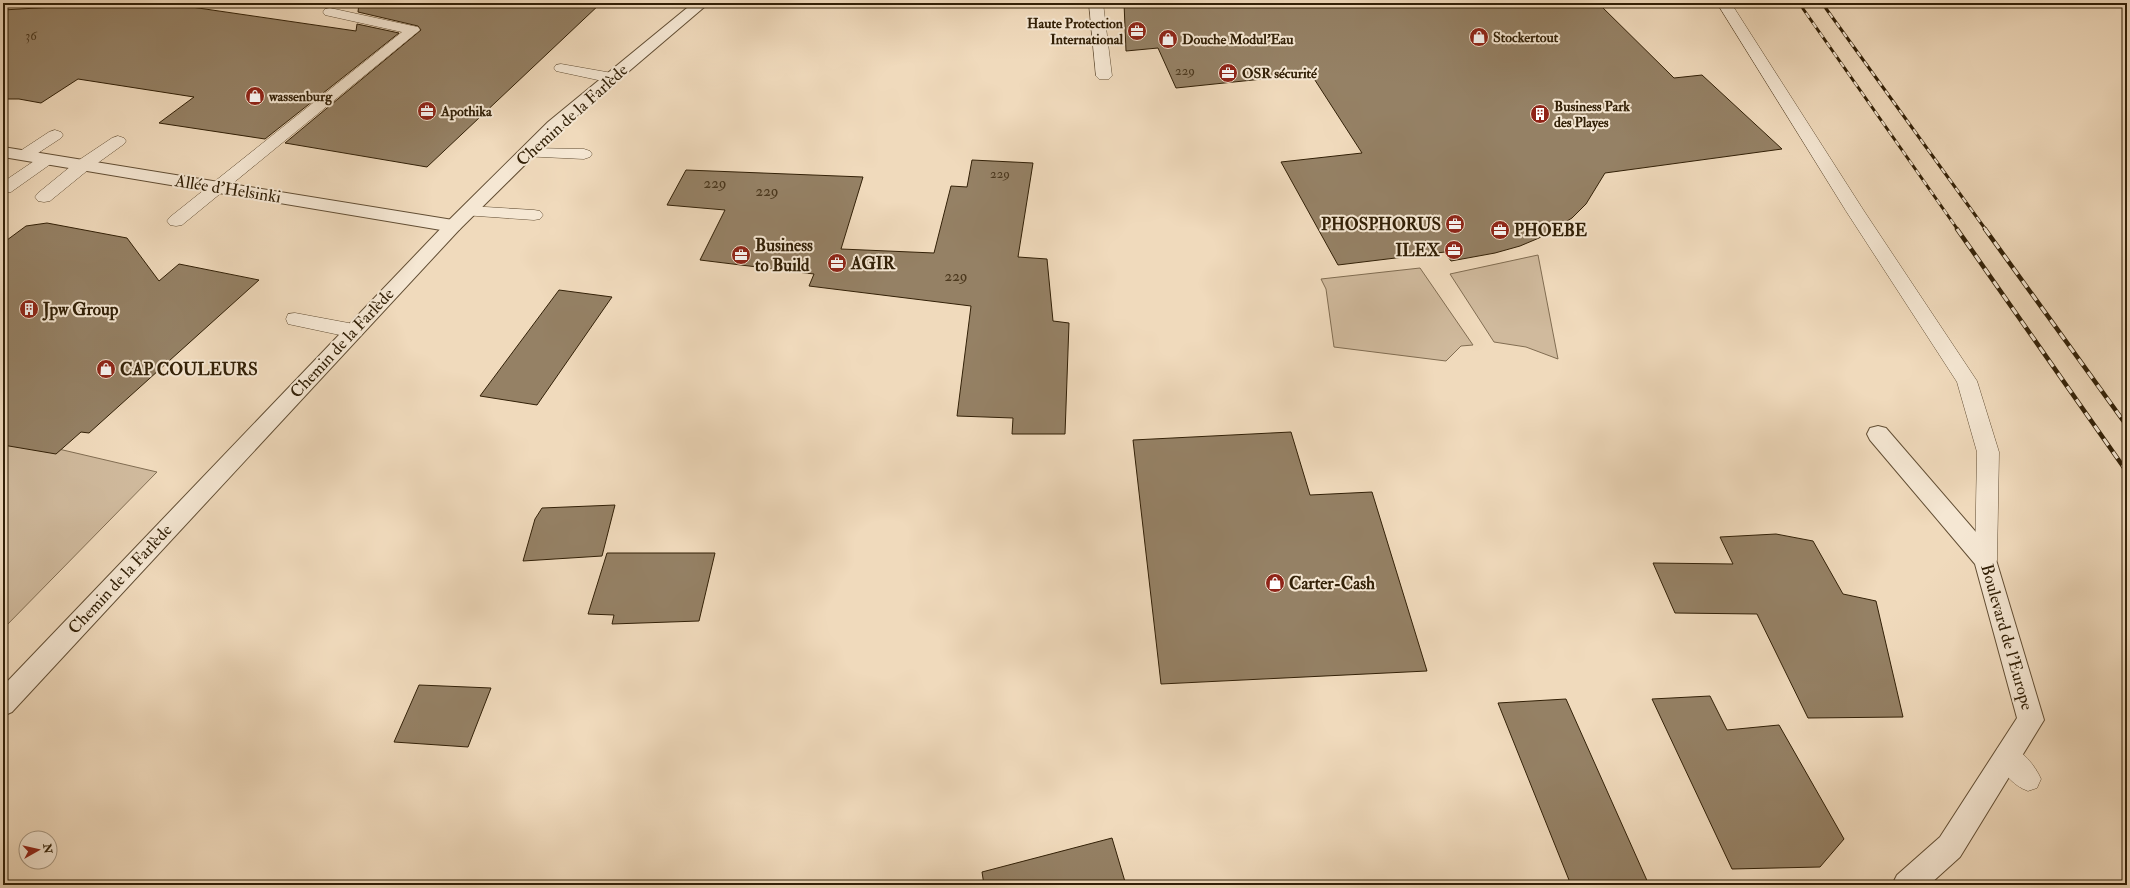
<svg xmlns="http://www.w3.org/2000/svg" width="2130" height="888" viewBox="0 0 2130 888" font-family="'IM FELL Double Pica',serif">
	<style>
		.green { fill: #d0ba9d; stroke: #816d52 }
		.building { fill: #958165; stroke: #322007 }
		.lines { fill: none; stroke-linecap: round; stroke-linejoin: round }
		.service-casing { stroke: #624e34; stroke-width: 1 }
		.minor-casing { stroke: #624e34; stroke-width: 2 }
		.tertiary-casing { stroke: #624e34; stroke-width: 2 }
		.service { fill: #f5e7d3; fill-rule: evenodd }
		.minor { fill: #f5e7d3; fill-rule: evenodd }
		.tertiary { fill: #f5e7d3; fill-rule: evenodd }
		.rail-far1-casing { stroke: #322007; stroke-width: 3 }
		.rail-casing { stroke: #322007; stroke-width: 4.5 }
		.rail-far1 { stroke: #f5e7d3; stroke-width: 2; stroke-dasharray: 6; stroke-linecap: butt }
		.rail { stroke: #f5e7d3; stroke-width: 3; stroke-dasharray: 8; stroke-linecap: butt }
		.labels { text-anchor: middle; dominant-baseline: central; stroke-width: 4; stroke-linejoin: round; paint-order: stroke }
		.far-number-label { font-size: 13px; fill: #4b381e }
		.far-poi-label { font-size: 14px; font-weight: bold; fill: #322007; stroke: #f5e7d3; text-anchor: start }
		.number-label { font-size: 15px; fill: #4b381e }
		.street-label { font-size: 17px; fill: #322007; stroke: #f5e7d3 }
		.poi-label { font-size: 17px; font-weight: bold; fill: #322007; stroke: #f5e7d3; text-anchor: start }
	</style>
	<rect width="100%" height="100%" fill="#f0dabc"/>
	<filter id="stains"><feTurbulence type="fractalNoise" baseFrequency=".005" numOctaves="4"/><feColorMatrix values="0 0 0 0 .2 0 0 0 0 .09 0 0 0 0 .02 0 0 0 .5 -.17"/></filter>
	<radialGradient id="worn" r=".72"><stop offset=".6" stop-color="#630" stop-opacity="0"/><stop offset="1" stop-color="#630" stop-opacity=".3"/></radialGradient>
	<g class="green">
		<polygon points="1538,255 1558,359 1526,347 1494,342 1450,274"/>
		<polygon points="1420,268 1473,345 1461,346 1446,361 1334,347 1326,289 1321,279"/>
		<polygon points="3,436 157,472 3,629"/>
	</g>
	<g class="building">
		<polygon points="58,3 164,3 356,31 357,24 399,33 265,139 159,123 194,97 78,79 41,103 19,99 3,99 3,10 54,7"/>
		<polygon points="359,3 601,3 427,167 285,143 421,30 418,26 358,12"/>
		<polygon points="1124,3 1598,3 1674,78 1702,75 1782,149 1605,173 1586,204 1572,218 1539,238 1520,246 1495,253 1451,261 1445,252 1338,265 1281,162 1362,153 1311,74 1176,88 1158,48 1126,51"/>
		<polygon points="972,160 1033,163 1018,257 1047,259 1053,321 1069,323 1065,434 1012,434 1013,418 957,416 971,306 809,286 814,274 700,260 725,210 667,205 686,170 863,177 841,249 934,253 951,186 967,187"/>
		<polygon points="47,223 127,238 159,281 179,264 259,280 89,433 81,432 56,454 3,445 3,243 26,226"/>
		<polygon points="559,290 612,297 537,405 480,396"/>
		<polygon points="1291,432 1310,495 1372,492 1427,671 1161,684 1133,440"/>
		<polygon points="615,505 602,556 523,561 535,519 542,508"/>
		<polygon points="1776,534 1813,541 1843,594 1876,601 1903,717 1808,718 1757,614 1675,613 1653,563 1733,564 1720,537"/>
		<polygon points="607,553 715,553 699,621 612,624 614,615 588,614"/>
		<polygon points="419,685 491,688 468,747 394,742"/>
		<polygon points="1710,696 1727,730 1779,725 1844,839 1820,867 1732,869 1652,699"/>
		<polygon points="1566,699 1649,885 1571,885 1498,703"/>
		<polygon points="1112,838 1126,885 984,885 982,872"/>
	</g>
	<g class="lines">
		<defs>
			<g id="service">
				<polygon points="1089,3 1103,3 1112,76 1109,79 1099,79 1096,76"/>
				<polygon points="1717,3 1731,3 1864,211 1977,381 1999,452 1997,560 1994,567 1986,569 1978,567 1975,560 1977,452 1957,382 1846,211"/>
				<polygon points="330,8 413,26 418,27 420,30 182,225 176,226 170,225 167,221 170,217 402,32 325,15 323,12 325,9"/>
				<polygon points="561,64 612,73 617,75 620,78 617,81 612,83 556,71 554,68 556,65"/>
				<polygon points="55,130 61,132 63,135 61,138 29,159 17,159 15,156 17,153 49,132"/>
				<polygon points="118,136 124,138 126,141 124,144 88,170 50,201 44,202 38,201 35,197 38,193 76,162 112,138"/>
				<polygon points="527,148 584,149 590,151 592,154 590,157 584,159 521,156 519,153 521,150"/>
				<polygon points="46,155 52,157 54,160 52,163 11,192 3,193 3,182 40,157"/>
				<polygon points="469,206 534,210 540,211 543,215 540,219 534,220 463,215 460,211 463,207"/>
				<polygon points="295,313 354,324 361,326 364,331 361,336 354,338 288,324 286,319 288,314"/>
				<path d="M2007 744C2022 750 2035 765 2041 779L2037 788 2028 791C2013 786 2000 770 1994 756L1998 748Z"/>
			</g>
			<g id="minor">
				<polygon points="3,147 453,220 459,222 462,226 459,230 453,232 3,157"/>
				<polygon points="1878,426 1886,428 1994,553 2044,720 1960,857 1929,885 1892,885 1897,875 1940,837 2017,718 1975,564 1870,440 1867,434 1870,428"/>
			</g>
			<polygon id="tertiary" points="693,3 709,3 560,130 459,230 12,712 3,716 3,686 447,222 548,122"/>
		</defs>
		<use href="#service" class="service-casing"/>
		<use href="#minor" class="minor-casing"/>
		<use href="#tertiary" class="tertiary-casing"/>
		<use href="#service" class="service"/>
		<use href="#minor" class="minor"/>
		<use href="#tertiary" class="tertiary"/>
		<defs>
			<g id="rail-far1">
				<polyline points="1799,3 1958,230"/>
				<polyline points="1822,3 1986,230"/>
			</g>
			<g id="rail">
				<polyline points="1957,229 2127,472"/>
				<polyline points="1985,229 2127,426"/>
			</g>
		</defs>
		<use href="#rail-far1" class="rail-far1-casing"/>
		<use href="#rail" class="rail-casing"/>
		<use href="#rail-far1" class="rail-far1"/>
		<use href="#rail" class="rail"/>
	</g>
	<defs>
		<symbol id="office-disc" viewBox="-11 -11 22 22"><circle r="9.5" fill="#8f2418" stroke="#f5e7d3"/><path d="M-6-3h4V-5.5h4V-3h4V5H-6ZM-1-4.5V-3h2v-1.5ZM-6 0V1H6V0Z" fill="#fff"/></symbol>
		<symbol id="shop-disc" viewBox="-11 -11 22 22"><circle r="9.5" fill="#8f2418" stroke="#f5e7d3"/><path d="M-5-2.5h2.3a2.7 3.5 0 0 1 5.4 0H5L5.5 6h-11ZM-1.5-2.5h3a1.5 2.3 0 0 0-3 0Z" fill="#fff"/></symbol>
		<symbol id="building-disc" viewBox="-11 -11 22 22"><circle r="9.5" fill="#8f2418" stroke="#f5e7d3"/><path d="M-4-6H4V6H1V3H-1V6H-4ZM-2.5-4.3h1.7v1.8h-1.7ZM.8-4.3h1.7v1.8H.8ZM-2.5-1h1.7V.8h-1.7ZM.8-1h1.7V.8H.8Z" fill="#fff"/></symbol>
	</defs>
	<g fill-rule="evenodd">
		<use href="#office-disc" x="1126" y="20" width="22" height="22"/>
		<use href="#shop-disc" x="1468" y="26" width="22" height="22"/>
		<use href="#shop-disc" x="1157" y="28" width="22" height="22"/>
		<use href="#office-disc" x="1217" y="62" width="22" height="22"/>
		<use href="#shop-disc" x="244" y="85" width="22" height="22"/>
		<use href="#office-disc" x="416" y="100" width="22" height="22"/>
		<use href="#building-disc" x="1529" y="103" width="22" height="22"/>
		<use href="#office-disc" x="1444" y="213" width="22" height="22"/>
		<use href="#office-disc" x="1489" y="219" width="22" height="22"/>
		<use href="#office-disc" x="1443" y="239" width="22" height="22"/>
		<use href="#office-disc" x="730" y="244" width="22" height="22"/>
		<use href="#office-disc" x="826" y="252" width="22" height="22"/>
		<use href="#building-disc" x="18" y="298" width="22" height="22"/>
		<use href="#shop-disc" x="95" y="358" width="22" height="22"/>
		<use href="#shop-disc" x="1264" y="572" width="22" height="22"/>
	</g>
	<g class="labels">
		<g class="far-number-label">
			<text x="31" y="36">36</text>
			<text x="1185" y="71">229</text>
			<text x="1000" y="174">229</text>
		</g>
		<g class="far-poi-label">
			<text x="1123" y="23" text-anchor="end">Haute Protection<tspan x="1123" dy="16">International</tspan></text>
			<text x="1493" y="37">Stockertout</text>
			<text x="1182" y="39">Douche Modul'Eau</text>
			<text x="1242" y="73">OSR sécurité</text>
			<text x="269" y="96">wassenburg</text>
			<text x="1554" y="106">Business Park<tspan x="1554" dy="16">des Playes</tspan></text>
			<text x="441" y="111">Apothika</text>
		</g>
		<g class="number-label">
			<text x="715" y="183">229</text>
			<text x="767" y="191">229</text>
			<text x="956" y="276">229</text>
		</g>
		<g class="street-label">
			<text transform="translate(572 115) rotate(-42)">Chemin de la Farlède</text>
			<text transform="translate(228 189) rotate(9)">Allée d'Helsinki</text>
			<text transform="translate(342 343) rotate(-47)">Chemin de la Farlède</text>
			<text transform="translate(120 579) rotate(-47)">Chemin de la Farlède</text>
			<text transform="translate(2007 637) rotate(74)">Boulevard de l'Europe</text>
		</g>
		<g class="poi-label">
			<text x="1441" y="224" text-anchor="end">PHOSPHORUS</text>
			<text x="1514" y="230">PHOEBE</text>
			<text x="755" y="245">Business<tspan x="755" dy="20">to Build</tspan></text>
			<text x="1440" y="250" text-anchor="end">ILEX</text>
			<text x="851" y="263">AGIR</text>
			<text x="43" y="309">Jpw Group</text>
			<text x="120" y="369">CAP COULEURS</text>
			<text x="1289" y="583">Carter-Cash</text>
		</g>
	</g>
	<rect width="2130" height="888" fill="none" stroke="#f0dabc" stroke-width="16"/>
	<rect x="4" y="4" width="2122" height="880" fill="none" stroke="#322007" stroke-width="2"/>
	<rect x="8" y="8" width="2114" height="872" fill="none" stroke="#322007"/>
	<g transform="translate(38 850) rotate(82)"><circle r="19" fill="#f5e7d3" stroke="#a79781"/>
	<path d="M0-3L7 15L0 10L-7 15Z" fill="#8f2418"/>
	<text y="-6" font-size="11" font-weight="bold" text-anchor="middle" fill="#322007">N</text>
	</g>
	<rect width="100%" height="100%" filter="url(#stains)"/>
	<rect width="100%" height="100%" fill="url(#worn)"/>
</svg>
